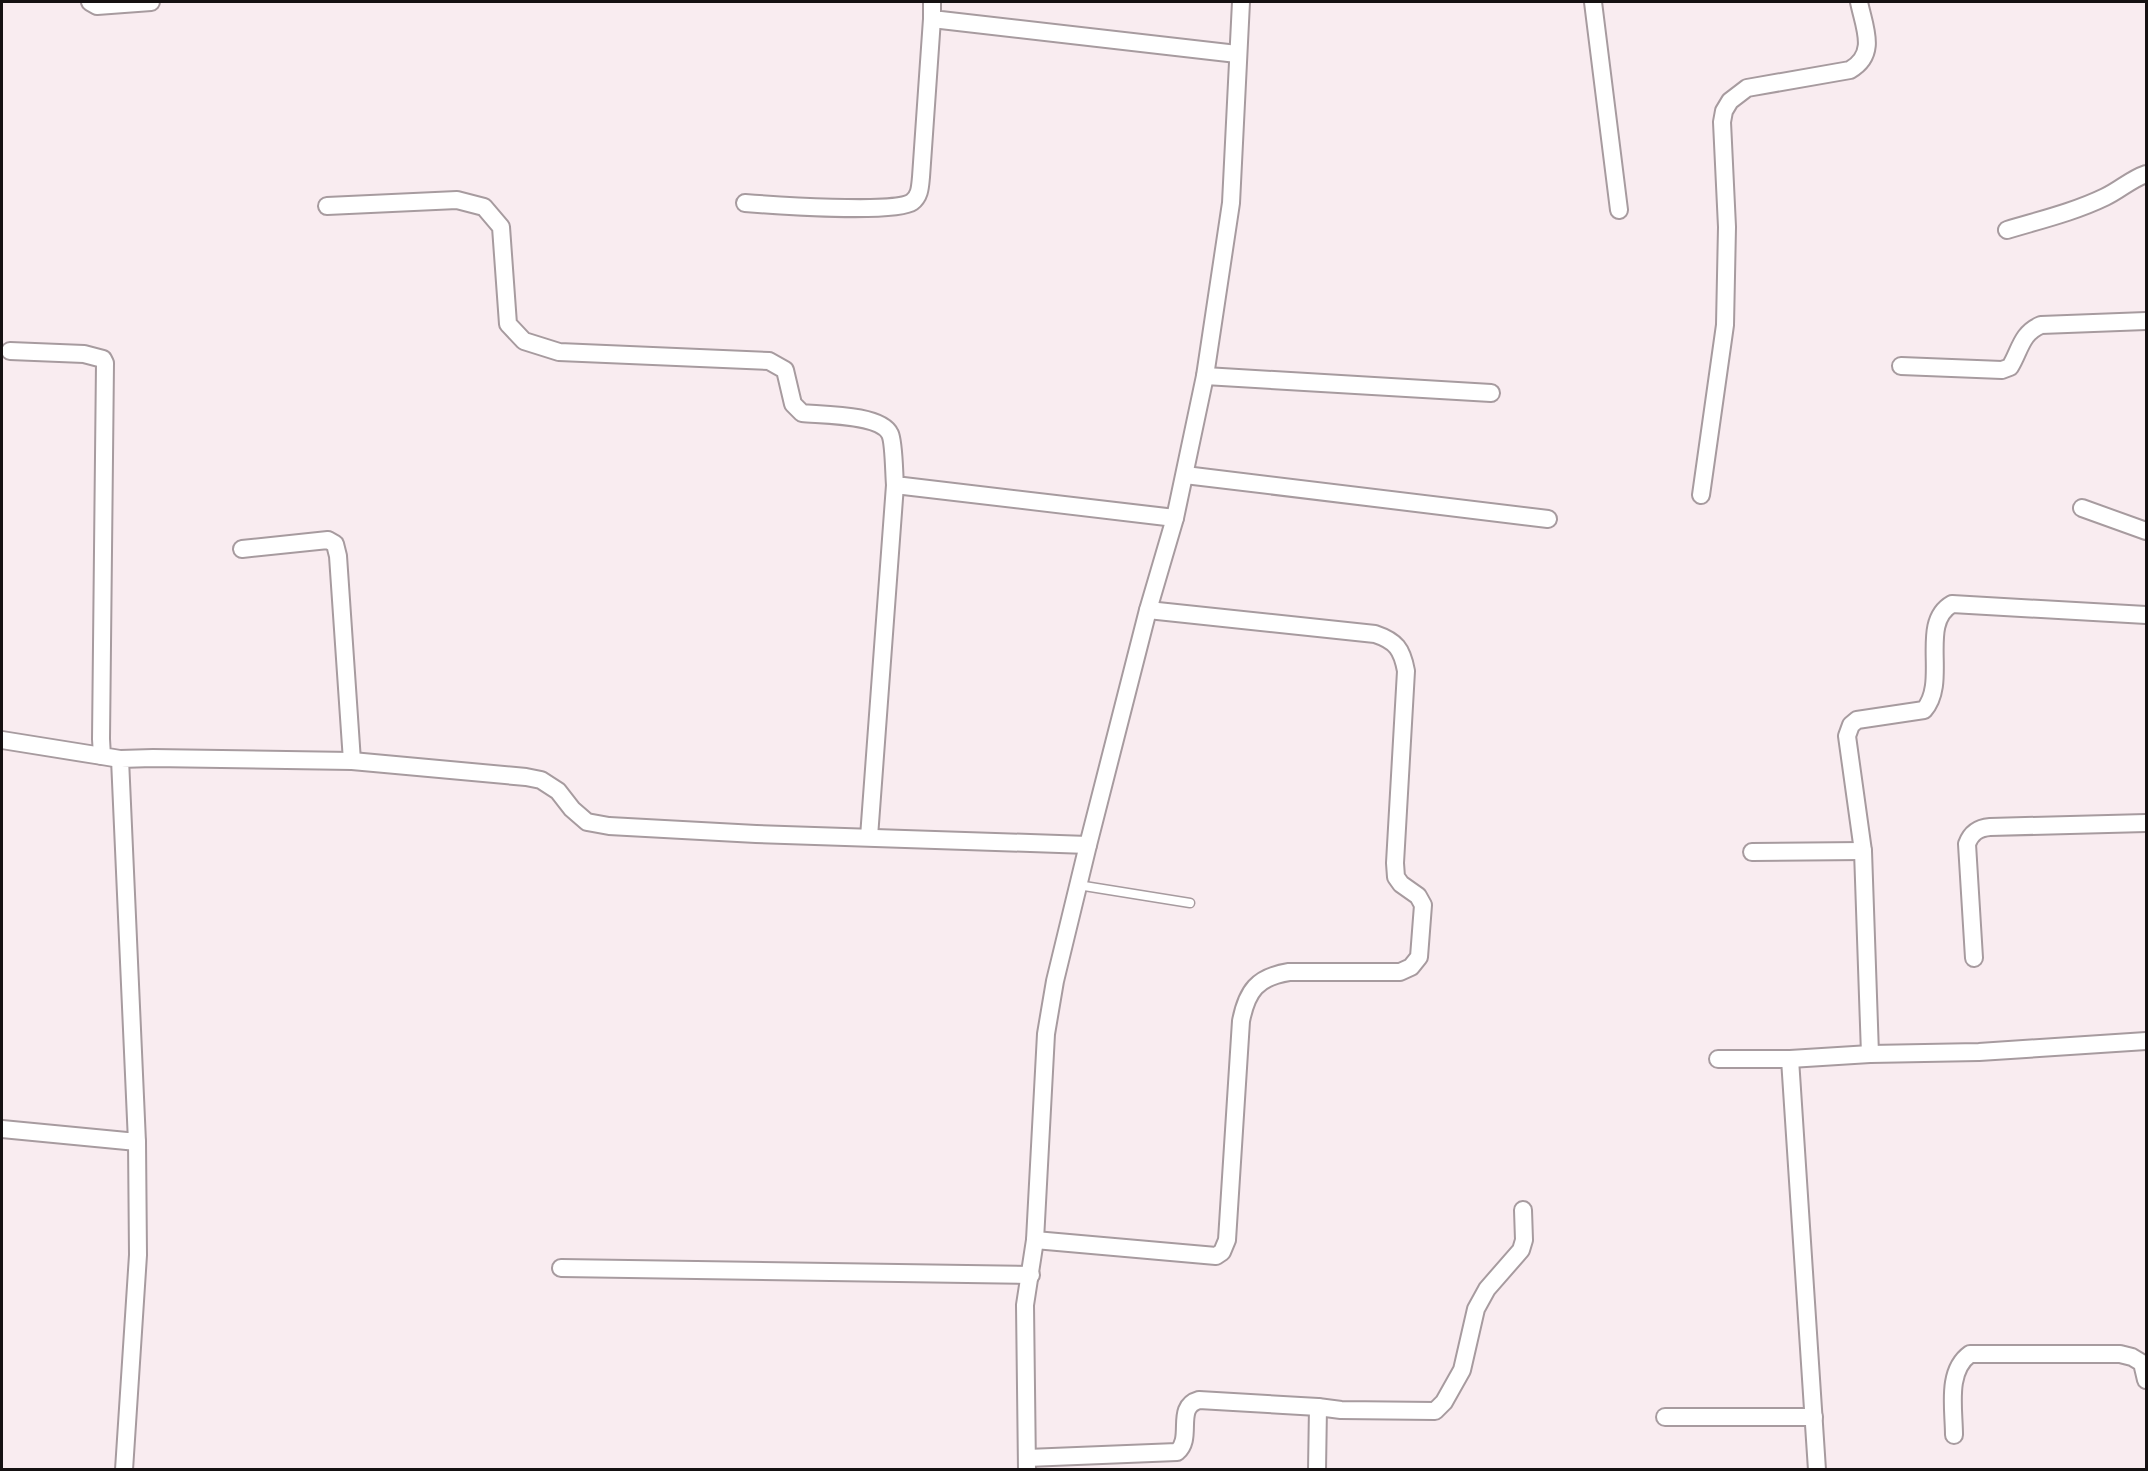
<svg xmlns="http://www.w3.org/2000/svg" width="2148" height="1471" viewBox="0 0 2148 1471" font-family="'Golos Text',sans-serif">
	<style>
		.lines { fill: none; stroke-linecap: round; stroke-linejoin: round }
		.service-casing { stroke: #a79b9f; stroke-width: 11 }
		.minor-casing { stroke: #a79b9f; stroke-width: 20 }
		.service { stroke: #fff; stroke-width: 8 }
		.minor { stroke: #fff; stroke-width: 16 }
	</style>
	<rect width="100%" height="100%" fill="#f9ecf0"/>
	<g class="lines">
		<defs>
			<polyline id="service" points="1078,885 1190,903"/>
			<g id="minor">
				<polyline points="90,2 97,6 151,2"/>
				<polyline points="932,2 932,19 1237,54"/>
				<polyline points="1593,2 1619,210"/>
				<path d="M745 203C771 205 896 214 912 202 920 196 920 187 921 177L932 19"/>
				<path d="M327 206 457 200 484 207 501 227 508 324 524 341 559 352 769 361 785 370 793 404 802 413C822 415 881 414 890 434 894 442 894 474 895 485L1175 518"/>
				<path d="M2007 230C2040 220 2074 212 2105 197 2120 190 2131 179 2146 174"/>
				<polyline points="10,351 84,354 103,359 105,363 101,739 102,756 120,759"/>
				<path d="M1901 366 2002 370 2010 367C2020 351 2021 333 2041 325L2146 321"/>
				<polyline points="1205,376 1491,393"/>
				<polyline points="1185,475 1548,519"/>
				<path d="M1701 495 1725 325 1727 227 1722 122 1724 111 1730 101 1747 88 1850 70C1878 54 1864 27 1859 2"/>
				<polyline points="2082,508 2146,531"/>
				<polyline points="242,549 328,540 335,544 338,556 352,761"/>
				<polyline points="2,740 102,756"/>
				<polyline points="869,837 895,485"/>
				<polyline points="1752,852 1863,851"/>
				<path d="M1974 958 1967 844C1971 833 1978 828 1990 827L2146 823"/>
				<path d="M1870 1054 1863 851 1847 736 1851 725 1857 720 1924 710C1949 682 1918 623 1952 604L2146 615"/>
				<polyline points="1718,1059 1790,1059 1870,1054 1979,1052 2146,1041"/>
				<polyline points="1790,1059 1817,1470"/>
				<polyline points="2,1129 137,1142 120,759 153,758 352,761 526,777 541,780 558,791 572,809 587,822 609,826 756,834 1088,845"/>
				<path d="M1035 1240 1216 1256 1222 1252 1227 1240 1241 1021C1247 991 1257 977 1289 972H1400L1411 967 1419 957 1423 905 1418 896 1401 884 1396 877 1395 863 1406 671C1402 649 1396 641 1375 634L1148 610"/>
				<polyline points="561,1268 1031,1275"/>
				<polyline points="1665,1417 1814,1417"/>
				<path d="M1954 1435C1954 1409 1946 1371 1970 1354H2120L2132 1357 2142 1363 2146 1380"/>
				<path d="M1027 1458 1177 1452C1194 1438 1174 1407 1199 1400L1318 1407"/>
				<polyline points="124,1470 138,1255 137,1142"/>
				<polyline points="1027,1470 1025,1305 1035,1240 1046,1034 1055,981 1088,845 1148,610 1175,518 1205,376 1231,203 1241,2"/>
				<polyline points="1317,1470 1318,1407 1341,1410 1435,1411 1444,1402 1462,1370 1476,1309 1487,1289 1521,1250 1524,1240 1523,1210"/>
			</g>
		</defs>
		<use href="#service" class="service-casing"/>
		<use href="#minor" class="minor-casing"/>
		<use href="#service" class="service"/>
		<use href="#minor" class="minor"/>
	</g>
	<rect width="2148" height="1471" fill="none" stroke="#151112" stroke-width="6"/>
</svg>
